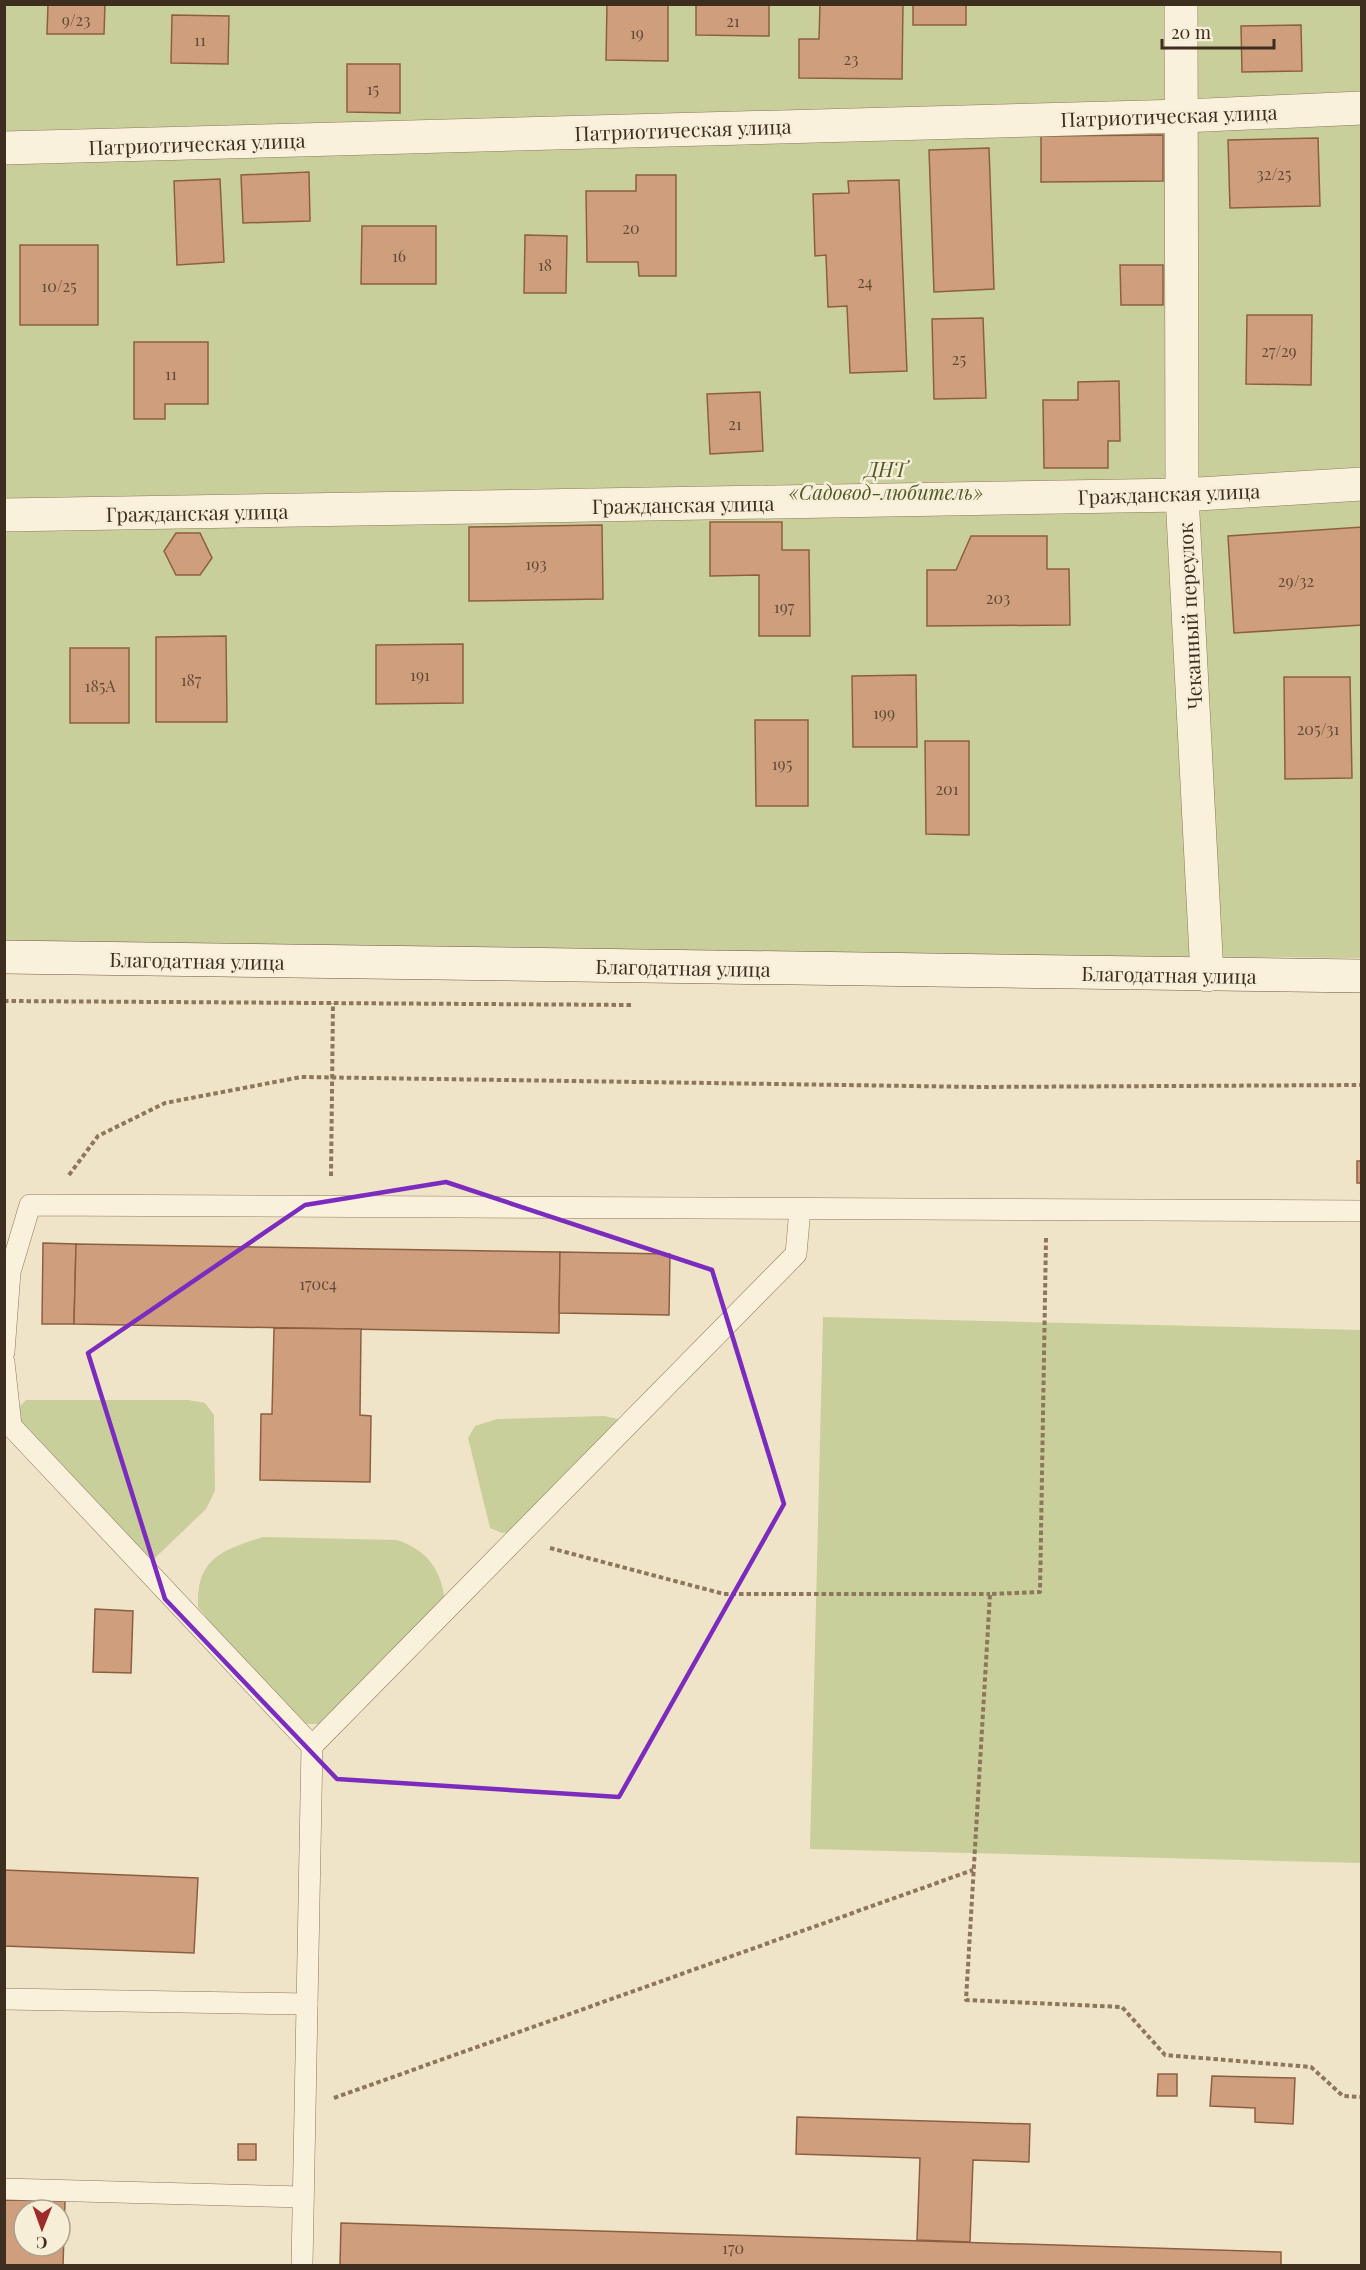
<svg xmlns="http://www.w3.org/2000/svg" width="1366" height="2270" viewBox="0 0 1366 2270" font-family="'Playfair Display',serif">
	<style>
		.green { fill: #c9cf9b }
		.building { fill: #cf9f7d; stroke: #8d5f41; stroke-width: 1.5; fill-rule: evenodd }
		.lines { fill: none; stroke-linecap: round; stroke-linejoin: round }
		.lane-casing { stroke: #8d765c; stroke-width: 22 }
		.street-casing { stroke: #8d765c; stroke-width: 34 }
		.secondary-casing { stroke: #6f573f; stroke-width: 34 }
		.path { stroke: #8d765c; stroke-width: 4; stroke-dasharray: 4.5 3; stroke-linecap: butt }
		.lane { stroke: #faf1dc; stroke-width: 21 }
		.street { stroke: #faf1dc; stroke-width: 33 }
		.secondary { stroke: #faf1dc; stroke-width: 33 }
		.marked { fill: none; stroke: #7b2cbf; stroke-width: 4.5; stroke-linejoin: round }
		.labels { text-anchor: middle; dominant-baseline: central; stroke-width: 5; stroke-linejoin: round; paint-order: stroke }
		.number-label { font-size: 16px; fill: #624a37 }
		.street-label { font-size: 20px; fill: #3d2e20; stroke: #f7eed8 }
		.park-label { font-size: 20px; font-style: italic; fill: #4d5a26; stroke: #f7eed8 }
	</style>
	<rect width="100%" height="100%" fill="#f0e4c8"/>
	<g class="green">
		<polygon points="5,5 1361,5 1361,958 5,946"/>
		<polygon points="823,1317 1361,1330 1361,1863 810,1849"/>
		<polygon points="26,1400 189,1400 205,1403 214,1415 215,1491 206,1509 155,1558 138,1557 12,1426 15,1411"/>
		<polygon points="604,1416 618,1419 619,1434 520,1532 502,1533 490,1528 468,1438 475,1426 497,1419"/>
		<path d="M263 1537 397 1540C427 1550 442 1570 445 1602L320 1724H301L275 1704 198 1607C196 1558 222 1550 263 1537Z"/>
	</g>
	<g class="building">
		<polygon points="48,4 105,4 104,34 47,34"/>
		<polygon points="607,4 668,4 668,61 606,60"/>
		<polygon points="696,4 769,4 769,36 696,35"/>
		<polygon points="820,4 903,4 902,79 799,78 799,39 819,39"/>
		<rect x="913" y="4" width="53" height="21"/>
		<polygon points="172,15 229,16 228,64 171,63"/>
		<polygon points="1301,25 1302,71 1242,72 1241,26"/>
		<polygon points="347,64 400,64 400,113 347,112"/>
		<polygon points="1163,135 1163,181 1041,182 1041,136"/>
		<polygon points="1318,138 1320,206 1230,208 1228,140"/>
		<polygon points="989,148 994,289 934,292 929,150"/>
		<polygon points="309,172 310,221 243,223 241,175"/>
		<polygon points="636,175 676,175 676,276 639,276 638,262 587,262 586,191 636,191"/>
		<polygon points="220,179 224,262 177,265 174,181"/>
		<polygon points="899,180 907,371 850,373 847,306 828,307 826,255 815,256 813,194 849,193 848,181"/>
		<polygon points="362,226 436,226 436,284 361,284"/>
		<polygon points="525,235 567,236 566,293 524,293"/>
		<rect x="20" y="245" width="78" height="80"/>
		<polygon points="1120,265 1163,265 1163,305 1121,305"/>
		<polygon points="1247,315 1312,315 1311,385 1246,384"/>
		<polygon points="983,318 986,398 934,399 932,319"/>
		<polygon points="134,342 208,342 208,404 165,404 165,419 134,419"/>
		<polygon points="1119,381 1120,441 1108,441 1108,468 1044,468 1043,400 1078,400 1078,382"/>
		<polygon points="760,392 763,451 710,454 707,394"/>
		<polygon points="710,522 782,522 782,550 809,550 810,636 759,636 759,575 710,576"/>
		<polygon points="602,525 603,599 469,601 469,527"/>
		<polygon points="1362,527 1362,625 1234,633 1228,536"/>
		<polygon points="176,533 200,533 212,558 200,575 176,575 164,551"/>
		<polygon points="971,536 1047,536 1047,569 1069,569 1070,625 927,626 927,570 956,570"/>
		<polygon points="226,636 227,722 156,722 156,637"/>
		<polygon points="463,644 463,703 376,704 376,645"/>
		<rect x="70" y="648" width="59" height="75"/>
		<polygon points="916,675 917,747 853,747 852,676"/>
		<polygon points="1284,677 1350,677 1352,778 1285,779"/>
		<polygon points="755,720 808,720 808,806 756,806"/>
		<polygon points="925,741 969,741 969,835 926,834"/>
		<rect x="1357" y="1161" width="5" height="22"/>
		<polygon points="43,1243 76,1244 74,1324 42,1324"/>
		<polygon points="76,1244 560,1252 559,1333 74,1324"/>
		<polygon points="560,1252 670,1254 669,1315 559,1313"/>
		<polygon points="274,1328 361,1329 360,1415 371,1416 370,1482 260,1480 261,1414 272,1414"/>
		<polygon points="95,1609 133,1611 131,1673 93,1672"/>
		<polygon points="4,1870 198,1878 194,1953 4,1946"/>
		<polygon points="1158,2074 1177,2074 1177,2096 1157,2096"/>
		<polygon points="1212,2076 1295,2078 1293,2124 1255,2122 1255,2108 1210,2106"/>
		<polygon points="797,2117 1030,2124 1029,2162 973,2160 970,2242 917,2240 920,2158 796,2154"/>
		<rect x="238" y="2144" width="18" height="16"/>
		<path d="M4 2200 65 2201 63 2266H4ZM24 2210H60V2246H24Z"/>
		<polygon points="341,2223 1281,2252 1281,2266 340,2266"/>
	</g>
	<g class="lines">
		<defs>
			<g id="lane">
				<polyline points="4,1352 10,1272 30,1205 1362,1211"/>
				<polyline points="4,1362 11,1426 312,1746 796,1254 800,1209"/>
				<polyline points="4,1999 307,2004"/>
				<polyline points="4,2189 303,2197"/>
				<polyline points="302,2266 312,1746"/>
			</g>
			<g id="street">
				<polyline points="1181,4 1182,495 1207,975"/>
				<polyline points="4,148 1183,116 1362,108"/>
				<polyline points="4,515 1182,495 1362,484"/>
			</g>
			<polyline id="secondary" points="4,957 1362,976"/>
		</defs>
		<use href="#lane" class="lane-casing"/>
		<use href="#street" class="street-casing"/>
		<use href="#secondary" class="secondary-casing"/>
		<g class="path">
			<polyline points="4,1001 634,1005"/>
			<polyline points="69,1175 98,1136 165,1103 301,1077 979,1087 1362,1085"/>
			<polyline points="331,1176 333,1003"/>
			<polyline points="1046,1238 1040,1592 990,1594 966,2000 1122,2007 1165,2055 1311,2067 1343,2096 1362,2097"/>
			<polyline points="550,1548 724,1594 990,1594"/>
			<polyline points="334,2098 973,1870"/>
		</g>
		<use href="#lane" class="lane"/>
		<use href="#street" class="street"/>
		<use href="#secondary" class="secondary"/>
	</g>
	<path class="marked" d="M446 1182 712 1270 784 1504 619 1797 337 1779 165 1599 88 1353 305 1205Z"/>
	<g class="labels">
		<g class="number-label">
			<text x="76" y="19">9/23</text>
			<text x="733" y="20">21</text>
			<text x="637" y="32">19</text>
			<text x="200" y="39">11</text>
			<text x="851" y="58">23</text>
			<text x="373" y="88">15</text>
			<text x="1274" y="173">32/25</text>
			<text x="631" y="227">20</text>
			<text x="399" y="255">16</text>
			<text x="545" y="264">18</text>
			<text x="865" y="281">24</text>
			<text x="59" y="285">10/25</text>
			<text x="1279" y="350">27/29</text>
			<text x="959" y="358">25</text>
			<text x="171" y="373">11</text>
			<text x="735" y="423">21</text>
			<text x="536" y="563">193</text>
			<text x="1296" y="580">29/32</text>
			<text x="998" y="597">203</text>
			<text x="784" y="606">197</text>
			<text x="420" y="674">191</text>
			<text x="191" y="679">187</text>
			<text x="100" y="685">185А</text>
			<text x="884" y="712">199</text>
			<text x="1318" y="728">205/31</text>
			<text x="782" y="763">195</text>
			<text x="947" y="788">201</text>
			<text x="318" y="1283">170с4</text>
			<text x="733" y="2247">170</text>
		</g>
		<g class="street-label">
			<text transform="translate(1169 115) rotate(-2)">Патриотическая улица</text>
			<text transform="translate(683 129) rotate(-2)">Патриотическая улица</text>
			<text transform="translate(197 143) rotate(-2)">Патриотическая улица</text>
			<text transform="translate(1169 493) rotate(-2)">Гражданская улица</text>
			<text transform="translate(683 504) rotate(-1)">Гражданская улица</text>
			<text transform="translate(197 512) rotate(-1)">Гражданская улица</text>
			<text transform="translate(1189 616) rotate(-93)">Чеканный переулок</text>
			<text transform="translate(197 960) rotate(1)">Благодатная улица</text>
			<text transform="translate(683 967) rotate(1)">Благодатная улица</text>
			<text transform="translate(1169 974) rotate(1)">Благодатная улица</text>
		</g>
		<g class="park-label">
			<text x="886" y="468">ДНТ<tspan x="886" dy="23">«Садовод-любитель»</tspan></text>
		</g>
	</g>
	<rect width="1366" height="2270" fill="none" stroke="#3d2e20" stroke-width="12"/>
	<g transform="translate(42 2228) rotate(181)"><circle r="28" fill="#f7eed8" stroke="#ada18e" stroke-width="1.5"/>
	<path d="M0-4.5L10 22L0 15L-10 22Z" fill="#9e2a2b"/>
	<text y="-9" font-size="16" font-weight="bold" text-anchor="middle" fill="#3d2e20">С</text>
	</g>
	<path d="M1162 39v9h112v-9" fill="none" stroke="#3d2e20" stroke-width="3"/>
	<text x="1171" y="39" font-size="18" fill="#3d2e20" stroke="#f7eed8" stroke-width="4.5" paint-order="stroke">20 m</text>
</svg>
